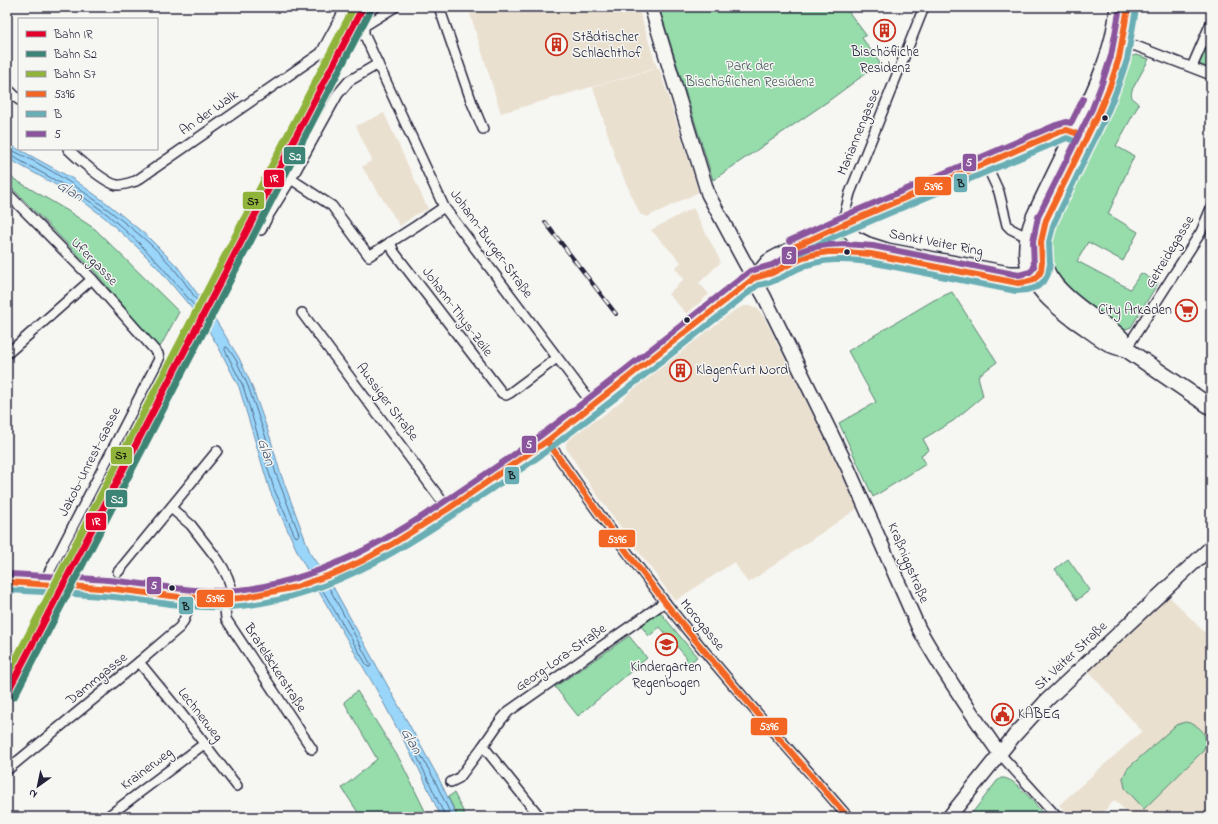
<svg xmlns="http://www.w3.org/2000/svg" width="1218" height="824" viewBox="0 0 1218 824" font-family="'Indie Flower',sans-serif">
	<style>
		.built { fill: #eae0d0 }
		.green { fill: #96ddab; stroke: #5c8073 }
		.water { fill: #99d6fa; stroke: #698eae }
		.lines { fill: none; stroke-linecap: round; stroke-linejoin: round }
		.shore { stroke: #526a87; stroke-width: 1 }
		.street-casing { stroke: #22223b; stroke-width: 12 }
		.secondary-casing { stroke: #22223b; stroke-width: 16 }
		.primary-casing { stroke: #22223b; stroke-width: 18 }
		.street { stroke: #f6f6f2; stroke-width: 9 }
		.secondary { stroke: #f6f6f2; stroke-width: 13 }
		.primary { stroke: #f6f6f2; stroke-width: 15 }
		.rail-casing { stroke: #22223b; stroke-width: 4 }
		.rail { stroke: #f6f6f2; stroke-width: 2.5; stroke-dasharray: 8; stroke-linecap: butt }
		.bus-1-casing { stroke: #f6f6f2; stroke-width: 9 }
		.bus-2-casing { stroke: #f6f6f2; stroke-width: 9 }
		.bus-3-casing { stroke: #f6f6f2; stroke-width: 9 }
		.bus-1 { stroke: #f26522; stroke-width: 6 }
		.bus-2 { stroke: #69aeb4; stroke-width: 6 }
		.bus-3 { stroke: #8b559d; stroke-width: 6 }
		.rail-1-casing { stroke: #f6f6f2; stroke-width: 10 }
		.rail-2-casing { stroke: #f6f6f2; stroke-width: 10 }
		.rail-3-casing { stroke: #f6f6f2; stroke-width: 10 }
		.rail-1 { stroke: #e4002b; stroke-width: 7 }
		.rail-2 { stroke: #3c8475; stroke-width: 7 }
		.rail-3 { stroke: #90b33a; stroke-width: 7 }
		.bus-dot { fill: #22223b; stroke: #f6f6f2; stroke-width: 1.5 }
		.labels { text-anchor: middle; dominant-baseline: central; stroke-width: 3; stroke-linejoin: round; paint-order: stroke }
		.poi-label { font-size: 14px; fill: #22223b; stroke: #f6f6f2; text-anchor: start }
		.park-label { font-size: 14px; fill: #455a5d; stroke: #f6f6f2 }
		.street-label { font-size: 14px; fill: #22223b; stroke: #f6f6f2 }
		.water-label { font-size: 15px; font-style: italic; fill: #465874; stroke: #f6f6f2 }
		.line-badge { stroke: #f6f6f2; stroke-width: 1.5 }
		.badge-label { font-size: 11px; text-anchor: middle; font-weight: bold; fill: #fff }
		.pale-badge-label { font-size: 11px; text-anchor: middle; font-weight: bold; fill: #111 }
	</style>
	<rect width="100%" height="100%" fill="#f6f6f2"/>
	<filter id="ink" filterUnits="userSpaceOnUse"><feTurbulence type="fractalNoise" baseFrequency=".025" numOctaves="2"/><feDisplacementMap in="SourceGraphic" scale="8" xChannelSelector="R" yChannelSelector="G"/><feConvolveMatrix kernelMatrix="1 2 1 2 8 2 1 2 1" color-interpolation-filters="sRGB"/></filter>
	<g filter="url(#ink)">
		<g class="built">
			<polygon points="468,7 638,7 657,68 501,113"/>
			<polygon points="659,68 699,192 647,217 640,214 617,163 593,87"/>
			<polygon points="384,113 428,209 415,215 400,226 362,167 372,160 356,126"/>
			<polygon points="693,208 721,262 699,283 709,294 687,314 668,294 684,279 675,268 681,262 651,230"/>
			<polygon points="744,306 751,306 757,308 764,317 809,407 858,508 748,583 734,562 675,601 592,488 566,448 566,444 568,440 588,424 601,417 625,398 632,387 735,310"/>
			<polygon points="1169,596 1211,639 1211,808 1202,817 1131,817 1115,800 1098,817 1070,817 1059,805 1142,731 1088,671"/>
		</g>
		<g class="green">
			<polygon points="659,7 845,7 866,35 862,38 880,63 827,102 713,180"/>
			<polygon points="1211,34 1211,69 1199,64"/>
			<path d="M1136 55 1149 59 1132 90C1130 97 1133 100 1139 104L1116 146 1134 156 1108 214 1138 232 1123 261 1088 242 1077 261 1130 289 1141 273 1158 283 1131 327 1121 331 1061 286 1047 258V239L1051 225 1081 160 1102 123 1129 57Z"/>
			<polygon points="7,175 68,211 95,229 179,312 159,349 96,273 7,183"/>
			<polygon points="838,233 861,246 773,264 797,251"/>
			<polygon points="952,292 997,362 978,376 983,396 953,421 923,439 929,450 921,455 926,464 873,497 839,423 876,402 848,351 934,300"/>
			<polygon points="1068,559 1090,590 1077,600 1055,569"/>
			<polygon points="660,612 697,657 685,667 682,663 687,658 660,627 649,636 641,626"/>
			<polygon points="629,636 647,658 578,716 555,687"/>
			<polygon points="357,691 400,760 428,817 361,817 342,788 377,759 344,702"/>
			<path d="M1185 722C1200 724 1212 737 1202 752L1144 809 1125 788 1123 778 1127 769 1176 725Z"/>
			<path d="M1001 778C1015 776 1037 807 1046 817H969L997 781Z"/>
			<polygon points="454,793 466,817 458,817 448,797"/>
		</g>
		<polygon class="water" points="7,144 24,152 73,179 108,204 147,236 177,266 210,311 239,358 251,384 270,437 280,472 311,555 332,585 438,777 457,817 441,817 419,769 375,687 318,590 298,553 270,491 239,387 219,348 204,323 158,268 136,246 104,217 76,196 7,158"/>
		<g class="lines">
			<g class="shore">
				<path d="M7 148C50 167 89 194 125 223 143 237 160 252 174 269 186 283 196 299 206 314L207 316H203L161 266 139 243 107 214 78 193 10 155 7 154"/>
				<polygon points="226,347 228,348 236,360 248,386 266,438 276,474 299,534 297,537 295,536 274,489 243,386 225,350"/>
				<polyline points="320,586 368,667 370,667 371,665 327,584"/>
				<polyline points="445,817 444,814 416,754 417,751 419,752 434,779 452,817"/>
			</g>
			<defs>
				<g id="street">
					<polyline points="395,7 366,25 364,27 364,34 444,207 593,405"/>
					<polyline points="439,7 472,103 483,129"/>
					<polyline points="1117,43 1136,46 1211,75"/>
					<polyline points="1192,67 1211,23"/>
					<polyline points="7,88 19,100"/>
					<path d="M68 149C77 158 105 183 117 185 122 186 131 182 136 181L321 53 346 7"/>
					<polyline points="986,164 999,192 1007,225 1011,229 1027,237"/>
					<polyline points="291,179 332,206 369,256 416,226 444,207"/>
					<polyline points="7,193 92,279 158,354 159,359 43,584"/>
					<polyline points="842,225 986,164 1059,132 1067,130 1075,133"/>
					<polyline points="842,225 850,193 924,7"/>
					<polyline points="261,230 268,216 291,179 338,94 349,81 378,64"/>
					<polyline points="390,242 394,252 502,393 506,395 510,393 557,358"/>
					<polyline points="302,313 448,509"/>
					<polyline points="1126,349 1201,232 1211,208"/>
					<polyline points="7,354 92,279"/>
					<path d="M547 441C586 495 624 550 665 602 723 677 787 746 848 817"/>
					<path d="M171 508 191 525 218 560C226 571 231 584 234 598"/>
					<polyline points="118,572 217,451"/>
					<polyline points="224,599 226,619 312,749"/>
					<polyline points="139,662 180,712 237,786"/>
					<polyline points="1000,754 1057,817"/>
					<polyline points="7,770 139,662 180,627 184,620 192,598"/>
					<polyline points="451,782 459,778 483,746"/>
					<polyline points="107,817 204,744"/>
					<polyline points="540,817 483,746 501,720 509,711 665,602"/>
				</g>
				<g id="secondary">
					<path d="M651 7 708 194 744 261 764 296 848 468 919 629C943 672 971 713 1000 754"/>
					<polyline points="754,278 774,272 790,263 817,254 847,251 883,256"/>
					<path d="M1000 279C1015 282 1030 287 1041 273"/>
					<polyline points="7,582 115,589 179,597 224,599 241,598 278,591 296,587 338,572 364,560 394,543 448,509 547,441 754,278 767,262 773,258 805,241 842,225 856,238 868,244 887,250 1009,273 1030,273"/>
					<polyline points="949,817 1014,736 1047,700 1211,547"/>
				</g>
				<g id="primary">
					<path d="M1118 7C1114 53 1094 93 1074 134 1061 161 1047 189 1034 217 1014 268 1036 291 1076 321 1087 328 1100 339 1112 345 1116 347 1122 348 1126 349L1211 407"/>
					<path d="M1122 37C1118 71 1103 102 1089 132 1075 162 1061 191 1046 220 1045 225 1043 230 1042 235 1034 274 1066 298 1094 318 1102 324 1114 330 1121 338 1123 341 1125 346 1126 349"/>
				</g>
			</defs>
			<use href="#street" class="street-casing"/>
			<use href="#secondary" class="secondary-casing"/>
			<use href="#primary" class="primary-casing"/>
			<use href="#street" class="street"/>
			<use href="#secondary" class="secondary"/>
			<use href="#primary" class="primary"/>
			<defs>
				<polyline id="rail" points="545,222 616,314"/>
			</defs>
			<use href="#rail" class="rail-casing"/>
			<use href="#rail" class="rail"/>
			<defs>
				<g id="bus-1">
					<polyline points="792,248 842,225 1059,132 1067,130 1075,133"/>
					<path d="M547 441C593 505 638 570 688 631 739 694 794 755 848 817"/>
					<polyline points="7,582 115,589 179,597 224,599 241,598 296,587 338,572 364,560 394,543 448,509 547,441 754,278 772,273 796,261 811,255 828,252 845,252 871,254 1018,283 1026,282 1033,280 1039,275 1041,271 1042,262 1041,242 1046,220 1099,112 1110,86 1119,58 1128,7"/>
				</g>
				<g id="bus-2">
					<polyline points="795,255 845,232 1062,140 1067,138 1072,140"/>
					<path d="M7 590C42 592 78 594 114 597 156 601 198 611 241 606 336 596 413 542 490 490 511 476 533 462 553 446 622 394 690 339 758 285 765 284 772 282 778 279 786 276 792 271 800 268 822 258 846 259 870 262L1016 291 1027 290 1037 287 1045 280 1048 274 1050 264 1049 242 1054 223 1106 116 1117 89 1127 60 1136 9"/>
				</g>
				<g id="bus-3">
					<polyline points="789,241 839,218 1056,125 1066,122 1071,123 1083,99"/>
					<path d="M8 574C44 576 81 577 117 581 157 585 200 594 239 590 330 580 405 529 478 479 500 464 523 449 544 433 613 380 681 325 750 271L772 265 792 254 809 248 827 245 845 244 873 246 1019 275 1030 272 1034 268 1033 241 1038 217 1092 109 1102 83 1111 56 1120 7"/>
				</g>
			</defs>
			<use href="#bus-1" class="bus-1-casing"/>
			<use href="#bus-2" class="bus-2-casing"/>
			<use href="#bus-3" class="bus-3-casing"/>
			<use href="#bus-1" class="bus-1"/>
			<use href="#bus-2" class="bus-2"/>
			<use href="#bus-3" class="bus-3"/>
			<defs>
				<polyline id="rail-1" points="7,693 363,7"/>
				<polyline id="rail-2" points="14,697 370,11"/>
				<polyline id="rail-3" points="7,676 354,7"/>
			</defs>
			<use href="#rail-1" class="rail-1-casing"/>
			<use href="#rail-2" class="rail-2-casing"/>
			<use href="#rail-3" class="rail-3-casing"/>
			<use href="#rail-1" class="rail-1"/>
			<use href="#rail-2" class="rail-2"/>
			<use href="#rail-3" class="rail-3"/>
		</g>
	</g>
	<defs>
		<symbol id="building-ring" viewBox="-11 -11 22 22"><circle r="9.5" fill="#f6f6f2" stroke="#c8321e" stroke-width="1.5"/><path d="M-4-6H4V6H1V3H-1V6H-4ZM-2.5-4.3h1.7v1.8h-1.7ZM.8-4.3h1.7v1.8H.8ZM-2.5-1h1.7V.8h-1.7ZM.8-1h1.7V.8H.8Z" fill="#c8321e"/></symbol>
		<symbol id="supermarket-ring" viewBox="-11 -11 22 22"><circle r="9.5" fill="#f6f6f2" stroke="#c8321e" stroke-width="1.5"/><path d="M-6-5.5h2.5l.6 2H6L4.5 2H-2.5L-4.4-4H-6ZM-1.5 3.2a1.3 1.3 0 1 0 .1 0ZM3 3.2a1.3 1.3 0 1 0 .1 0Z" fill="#c8321e"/></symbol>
		<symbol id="school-ring" viewBox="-11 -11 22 22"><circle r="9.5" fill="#f6f6f2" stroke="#c8321e" stroke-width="1.5"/><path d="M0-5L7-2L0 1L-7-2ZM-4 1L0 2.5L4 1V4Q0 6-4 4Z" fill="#c8321e"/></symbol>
		<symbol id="civic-ring" viewBox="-11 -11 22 22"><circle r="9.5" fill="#f6f6f2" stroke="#c8321e" stroke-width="1.5"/><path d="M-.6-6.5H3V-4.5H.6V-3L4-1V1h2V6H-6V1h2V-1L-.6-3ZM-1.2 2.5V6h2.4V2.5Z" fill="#c8321e"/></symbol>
	</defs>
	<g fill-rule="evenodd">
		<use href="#building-ring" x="872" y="18" width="25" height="25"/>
		<use href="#building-ring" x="544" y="32" width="25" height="25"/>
		<use href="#supermarket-ring" x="1174" y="298" width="25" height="25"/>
		<use href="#building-ring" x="668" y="358" width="25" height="25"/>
		<use href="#school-ring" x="654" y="632" width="25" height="25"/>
		<use href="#civic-ring" x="990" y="702" width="25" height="25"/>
	</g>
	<g class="bus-dot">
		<circle cx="1105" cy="118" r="3.5"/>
		<circle cx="847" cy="252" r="3.5"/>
		<circle cx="687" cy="320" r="3.5"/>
		<circle cx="172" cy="588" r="3.5"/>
	</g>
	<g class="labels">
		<g class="poi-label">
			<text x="572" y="37">Städtischer<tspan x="572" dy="16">Schlachthof</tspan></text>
			<text x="885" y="52" text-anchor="middle">Bischöfliche<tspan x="885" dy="16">Residenz</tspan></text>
			<text x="1172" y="310" text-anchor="end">City Arkaden</text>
			<text x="696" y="370">Klagenfurt Nord</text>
			<text x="666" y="667" text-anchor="middle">Kindergarten<tspan x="666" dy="16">Regenbogen</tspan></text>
			<text x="1018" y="714">KABEG</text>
		</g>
		<g class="park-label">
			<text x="750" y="66">Park der<tspan x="750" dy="16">Bischöflichen Residenz</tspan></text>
		</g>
		<g class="street-label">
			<text transform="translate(209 113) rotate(-35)">An der Walk</text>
			<text transform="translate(859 132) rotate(-68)">Mariannengasse</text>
			<text transform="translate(936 243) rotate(11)">Sankt Veiter Ring</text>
			<text transform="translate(491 244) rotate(54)">Johann-Burger-Straße</text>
			<text transform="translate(1170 252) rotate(-59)">Getreidegasse</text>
			<text transform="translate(94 262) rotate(46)">Ufergasse</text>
			<text transform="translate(457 312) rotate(53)">Johann-Thys-Zeile</text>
			<text transform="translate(387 402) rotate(53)">Aussiger Straße</text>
			<text transform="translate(90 462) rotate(-63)">Jakob-Unrest-Gasse</text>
			<text transform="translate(908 563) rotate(67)">Kraßniggstraße</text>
			<text transform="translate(702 625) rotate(51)">Morogasse</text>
			<text transform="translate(1071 656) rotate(-43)">St. Veiter Straße</text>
			<text transform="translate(561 658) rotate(-35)">Georg-Lora-Straße</text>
			<text transform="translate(275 668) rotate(57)">Brateläckerstraße</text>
			<text transform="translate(97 679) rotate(-39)">Dammgasse</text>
			<text transform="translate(200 715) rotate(52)">Lechnerweg</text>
			<text transform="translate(147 769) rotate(-37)">Krainerweg</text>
		</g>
		<g class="water-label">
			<text transform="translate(70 191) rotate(32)">Glan</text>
			<text transform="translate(266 452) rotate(71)">Glan</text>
			<text transform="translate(411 741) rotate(60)">Glan</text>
		</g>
	</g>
	<g class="line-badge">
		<rect x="283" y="146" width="23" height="19" rx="4" fill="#3c8475"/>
		<rect x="962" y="153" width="15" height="19" rx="4" fill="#8b559d"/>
		<rect x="263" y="169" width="22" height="19" rx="4" fill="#e4002b"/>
		<rect x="953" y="173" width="15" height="20" rx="4" fill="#69aeb4"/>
		<rect x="914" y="176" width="38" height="20" rx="4" fill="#f26522"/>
		<rect x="242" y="191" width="23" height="19" rx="4" fill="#90b33a"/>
		<rect x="781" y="246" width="16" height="19" rx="4" fill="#8b559d"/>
		<rect x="521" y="435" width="16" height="19" rx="4" fill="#8b559d"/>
		<rect x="110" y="446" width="23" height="19" rx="4" fill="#90b33a"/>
		<rect x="504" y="466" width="16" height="19" rx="4" fill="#69aeb4"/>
		<rect x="105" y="489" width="23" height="19" rx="4" fill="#3c8475"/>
		<rect x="85" y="512" width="22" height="19" rx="4" fill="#e4002b"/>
		<rect x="598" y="529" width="38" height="19" rx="4" fill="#f26522"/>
		<rect x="146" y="576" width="16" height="19" rx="4" fill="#8b559d"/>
		<rect x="196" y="589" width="38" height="19" rx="4" fill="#f26522"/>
		<rect x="178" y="596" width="16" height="19" rx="4" fill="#69aeb4"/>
		<rect x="750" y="717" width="38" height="19" rx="4" fill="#f26522"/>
	</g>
	<g class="badge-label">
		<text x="295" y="160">S2</text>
		<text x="969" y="166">5</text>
		<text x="274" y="182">IR</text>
		<text x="933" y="190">5396</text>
		<text x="789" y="259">5</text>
		<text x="529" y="448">5</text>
		<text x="117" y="503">S2</text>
		<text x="96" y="525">IR</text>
		<text x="617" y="543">5396</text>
		<text x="154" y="589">5</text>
		<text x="215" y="602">5396</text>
		<text x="769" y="730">5396</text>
	</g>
	<g class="pale-badge-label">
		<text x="961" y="187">B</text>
		<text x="253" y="205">S7</text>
		<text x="121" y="459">S7</text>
		<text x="512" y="479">B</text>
		<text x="186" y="610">B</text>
	</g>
	<rect width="1218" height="824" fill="none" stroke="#f6f6f2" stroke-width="24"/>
	<rect x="12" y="12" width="1194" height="800" fill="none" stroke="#22223b" stroke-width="1.5" filter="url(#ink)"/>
	<rect x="18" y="18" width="140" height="132" fill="#f6f6f2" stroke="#a1a1a9"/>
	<rect x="26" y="31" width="20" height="6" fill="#e4002b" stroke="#a1a1a9"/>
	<text x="54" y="38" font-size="12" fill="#22223b">Bahn IR</text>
	<rect x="26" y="51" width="20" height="6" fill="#3c8475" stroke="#a1a1a9"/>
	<text x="54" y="58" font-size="12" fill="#22223b">Bahn S2</text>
	<rect x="26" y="71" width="20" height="6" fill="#90b33a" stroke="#a1a1a9"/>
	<text x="54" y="78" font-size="12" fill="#22223b">Bahn S7</text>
	<rect x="26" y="91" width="20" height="6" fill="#f26522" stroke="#a1a1a9"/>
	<text x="54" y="98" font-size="12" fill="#22223b">5396</text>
	<rect x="26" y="111" width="20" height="6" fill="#69aeb4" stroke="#a1a1a9"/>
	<text x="54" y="118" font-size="12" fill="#22223b">B</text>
	<rect x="26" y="131" width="20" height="6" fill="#8b559d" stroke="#a1a1a9"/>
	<text x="54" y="138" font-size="12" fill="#22223b">5</text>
	<g transform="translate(38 786) rotate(213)" stroke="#f6f6f2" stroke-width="3" paint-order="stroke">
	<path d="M0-3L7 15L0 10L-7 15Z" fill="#22223b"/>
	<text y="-6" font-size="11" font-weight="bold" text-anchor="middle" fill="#22223b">N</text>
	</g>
</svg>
